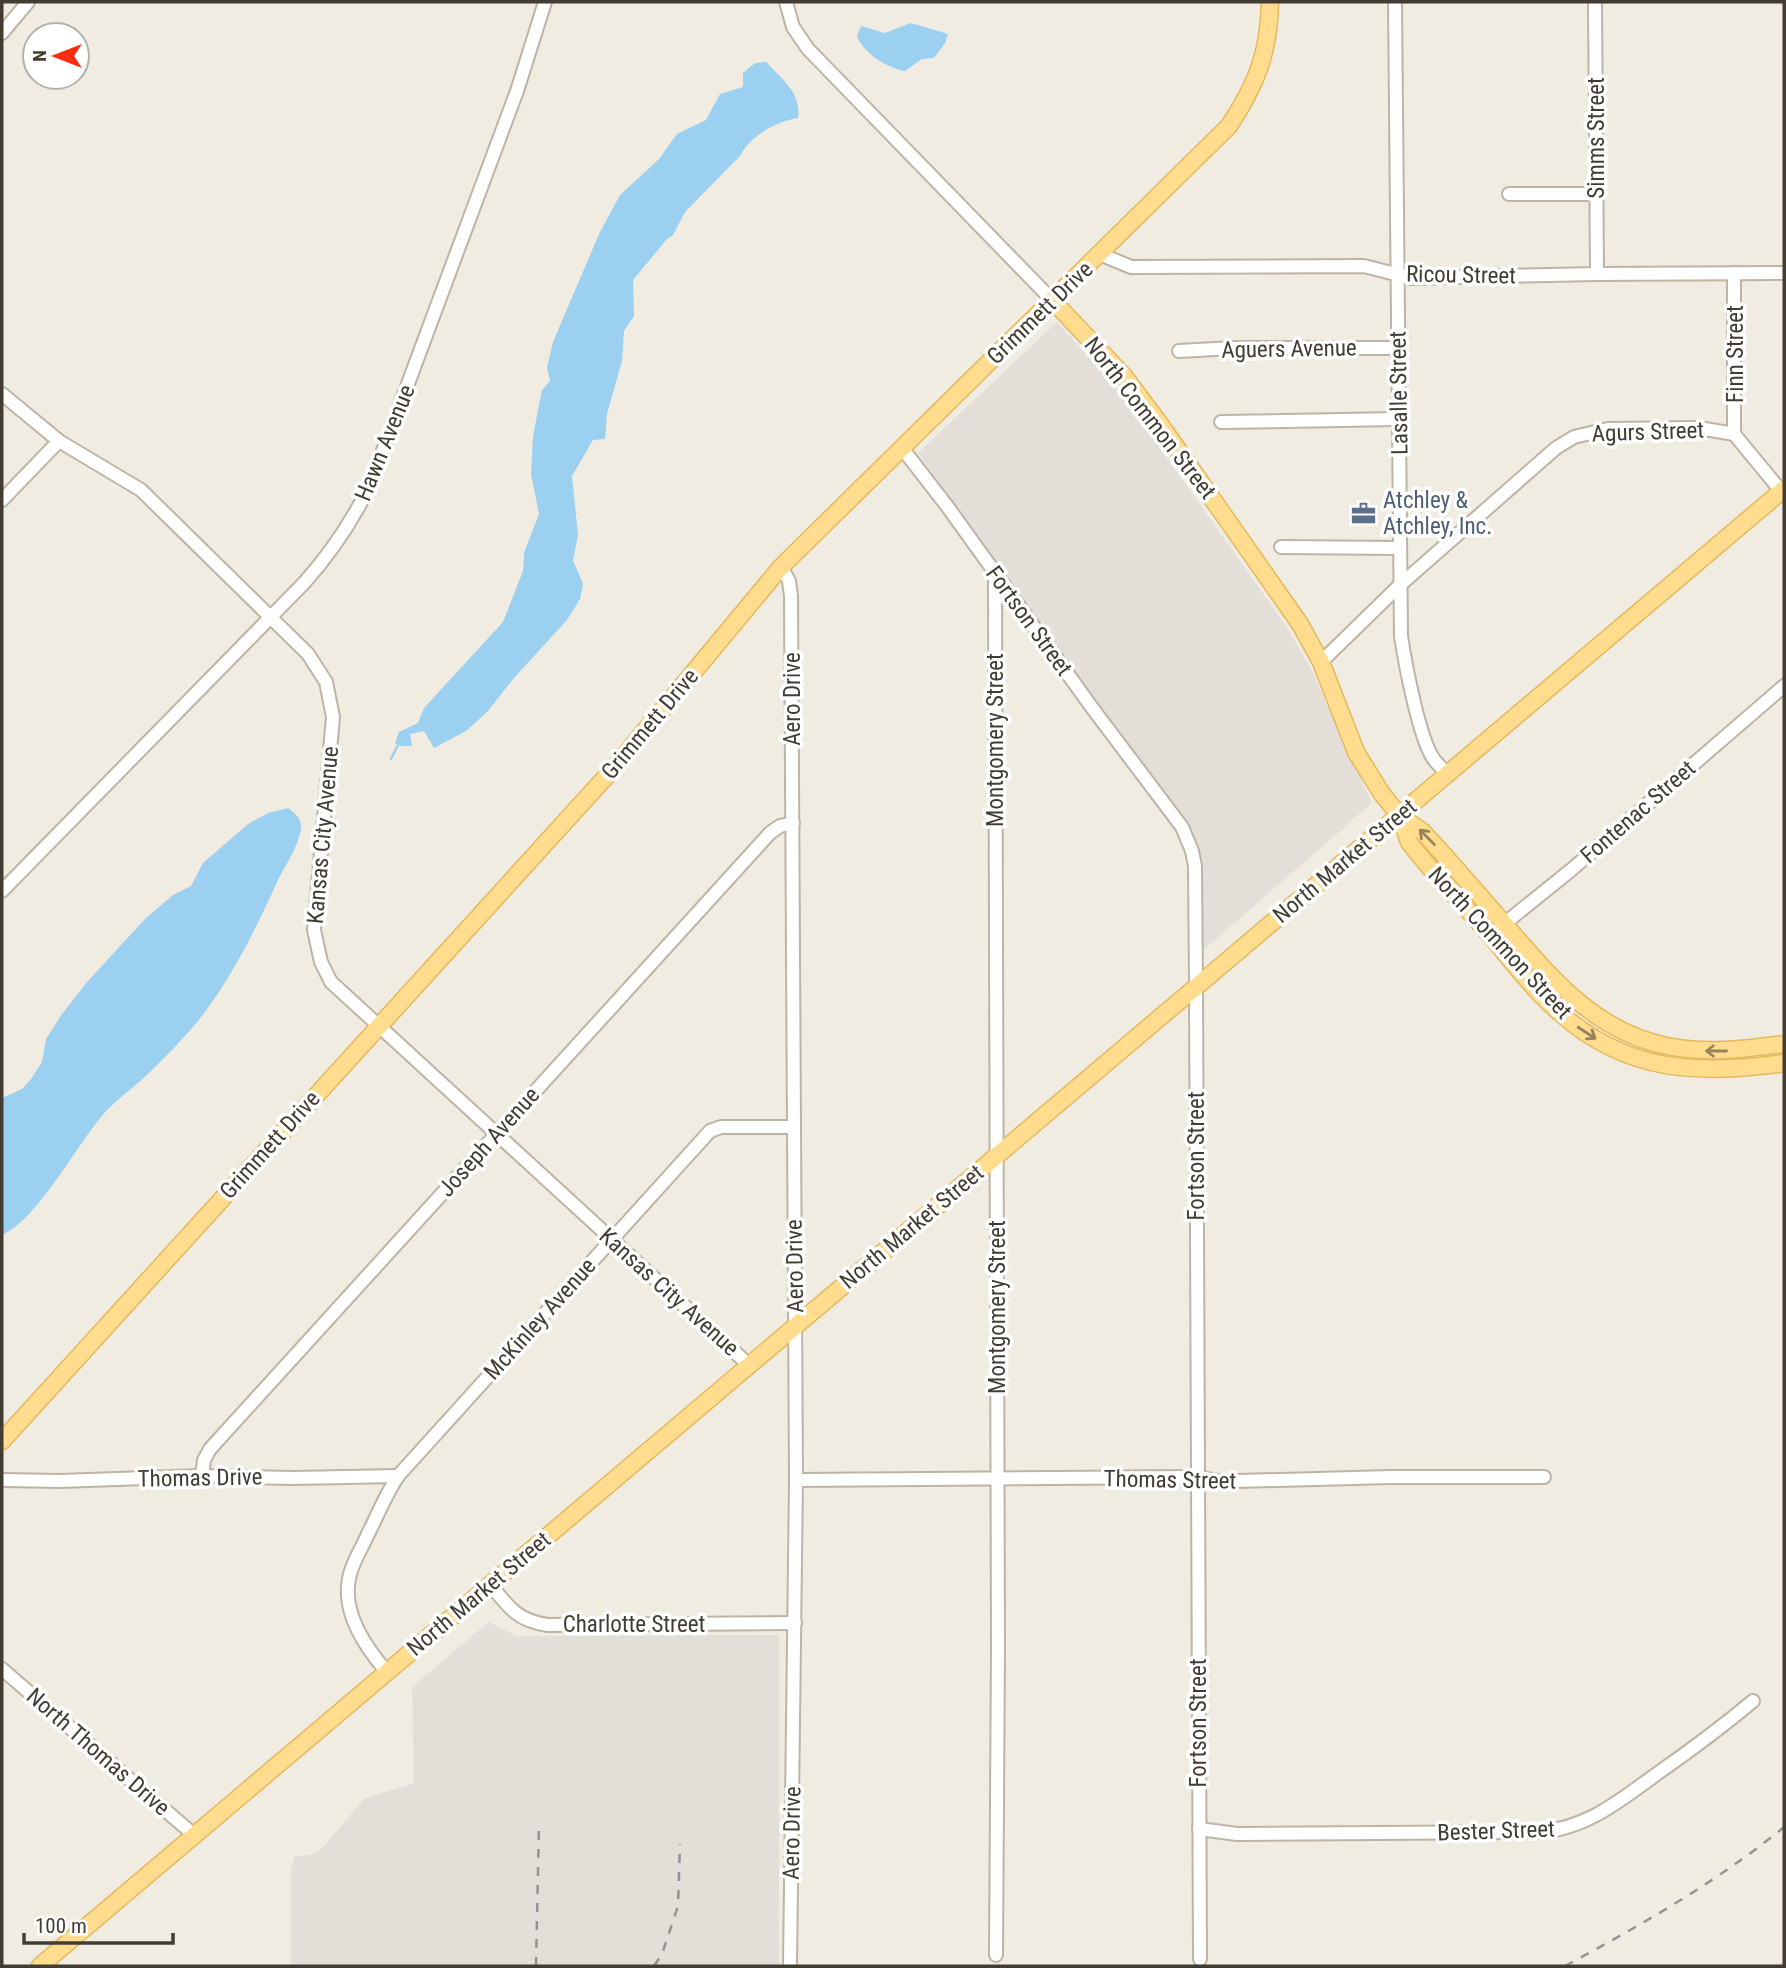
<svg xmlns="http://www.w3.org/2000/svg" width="1786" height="1968" viewBox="0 0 1786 1968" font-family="'Roboto Condensed',sans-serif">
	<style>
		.industrial { fill: #e3ded8 }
		.water { fill: #9cd0f0 }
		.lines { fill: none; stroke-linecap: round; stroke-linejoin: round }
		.stream { stroke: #9cd0f0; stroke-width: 2.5 }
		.minor-casing { stroke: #bdb4a5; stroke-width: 16 }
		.major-casing { stroke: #e4b95d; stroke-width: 19 }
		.minor { stroke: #fff; stroke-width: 12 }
		.major { stroke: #ffdc8e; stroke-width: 16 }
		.rail { stroke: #939393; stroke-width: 2.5; stroke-dasharray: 9 9; stroke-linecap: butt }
		.oneway { stroke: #98845c }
		.labels { text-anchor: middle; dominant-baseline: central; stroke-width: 7; stroke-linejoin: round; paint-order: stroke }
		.street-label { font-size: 23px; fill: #433c33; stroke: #fff }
		.service-label { font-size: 23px; fill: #4e5e75; stroke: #fff; text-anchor: start }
	</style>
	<rect width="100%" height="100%" fill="#f1ece2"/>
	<g class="industrial">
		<polygon points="1057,322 1120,392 1286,626 1313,673 1372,803 1200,953 1196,860 1138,761 918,453"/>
		<polygon points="489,1622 516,1636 779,1635 779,1966 291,1966 291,1869 295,1856 312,1855 324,1846 364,1799 414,1783 412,1687"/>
	</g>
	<g class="water">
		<path d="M911 23 948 34 945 43 934 58 922 59 905 71C886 67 866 55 857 37L861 26 885 33Z"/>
		<path d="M766 62C781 78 802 93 798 118 777 121 749 137 740 156L685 212 673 235 667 239 633 280 634 316 624 331 622 361 607 414 605 439 593 440 572 476 578 535 573 560 583 584 580 599 567 620 514 678 488 711 466 731 434 748 424 731 410 734 412 746H401L395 743 399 732 418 723 424 708 503 622 523 571 524 553 539 514 531 474 533 436 542 390 550 381 547 367 553 342 599 234 620 195 659 159 677 134 706 120 720 94 743 87V73L755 63Z"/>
		<path d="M288 808C296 814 302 819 301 829 298 847 287 862 279 878 256 928 233 977 198 1021 184 1038 167 1055 151 1071 137 1085 121 1096 107 1110 79 1140 39 1219 2 1235V1098L22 1089 31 1079 42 1062 46 1039 62 1014 87 982 145 919 173 895 191 886 203 863 248 824 268 813Z"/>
	</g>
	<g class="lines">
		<polyline class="stream" points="391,759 399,743"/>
		<defs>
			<g id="minor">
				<polyline points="786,2 793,27 808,49 1053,301"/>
				<path d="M1395 2 1401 636C1405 663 1419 737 1433 758 1437 764 1443 769 1448 775"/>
				<polyline points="1595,2 1597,274"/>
				<polyline points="2,33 28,2"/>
				<polyline points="1509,194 1596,194"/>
				<polyline points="1100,254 1131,267 1364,266 1411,278 1597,274 1784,273"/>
				<polyline points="1734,273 1734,434"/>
				<polyline points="1179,351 1233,348 1398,348"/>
				<polyline points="2,394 59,441 141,490 308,654 326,682 333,717 314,930 321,962 331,982 750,1366"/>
				<polyline points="1221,422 1399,419"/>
				<polyline points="902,448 947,506 1093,709 1182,827 1192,851 1195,866 1196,986 1200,1959"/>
				<polyline points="2,500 59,441"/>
				<polyline points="1281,547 1400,548"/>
				<polyline points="781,567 789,581 791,596 796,1480 790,1966"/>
				<polyline points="995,574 998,1648 996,1955"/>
				<polyline points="1321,662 1400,585 1556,448 1574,437 1608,429 1699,428 1734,434 1781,491"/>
				<path d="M2 891 304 583C331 553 353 520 371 483L517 91 545 2"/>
				<polyline points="1499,928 1571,870 1784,686"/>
				<polyline points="202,1476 204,1460 210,1449 770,833 780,826 793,823"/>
				<polyline points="2,1480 60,1481 202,1476 294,1478 398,1476"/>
				<polyline points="796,1480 1197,1477 1218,1481 1238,1481 1391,1477 1544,1477"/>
				<path d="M490 1584C509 1608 518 1621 548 1625L795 1623"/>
				<polyline points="2,1669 194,1835"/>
				<path d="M387 1672C366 1648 342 1613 349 1579 351 1564 362 1548 368 1534 378 1514 386 1494 398 1476L710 1131 721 1127H794"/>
				<path d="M1199 1829 1237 1834 1538 1832C1585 1830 1622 1799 1658 1773 1691 1750 1723 1726 1753 1701"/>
			</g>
			<g id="major">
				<path d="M1053 301 1124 376 1160 424 1300 624 1321 662 1356 752 1382 794 1400 816 1409 842C1433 874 1462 903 1489 934 1512 961 1533 990 1560 1013 1627 1073 1700 1075 1784 1063"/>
				<path d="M1400 816 1422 831C1451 862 1479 895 1507 927 1552 979 1596 1032 1667 1046 1707 1054 1745 1049 1784 1044"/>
				<path d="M2 1441 613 769 781 567 1229 126C1257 83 1269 53 1270 2"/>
				<polyline points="40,1966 1784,489"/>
			</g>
		</defs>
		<use href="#minor" class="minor-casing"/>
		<use href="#major" class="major-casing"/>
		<use href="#minor" class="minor"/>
		<use href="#major" class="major"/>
		<g class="rail">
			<polyline points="536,1966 539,1825"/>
			<polyline points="654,1966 662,1954 678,1906 680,1844"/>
			<path d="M1565 1966C1641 1925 1717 1882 1784 1827"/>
		</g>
	</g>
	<defs><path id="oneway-shaft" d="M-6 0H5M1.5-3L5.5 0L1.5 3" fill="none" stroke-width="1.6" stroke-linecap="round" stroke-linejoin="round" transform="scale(1.75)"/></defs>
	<g class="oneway">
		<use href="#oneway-shaft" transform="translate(1427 837) rotate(-135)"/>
		<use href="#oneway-shaft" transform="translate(1587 1033) rotate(33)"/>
		<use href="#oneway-shaft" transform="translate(1716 1051) rotate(180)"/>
	</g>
	<defs>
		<symbol id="office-bare" viewBox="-9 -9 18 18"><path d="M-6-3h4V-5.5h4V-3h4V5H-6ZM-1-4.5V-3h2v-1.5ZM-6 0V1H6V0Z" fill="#5c6f8a" stroke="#fff" stroke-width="2.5" paint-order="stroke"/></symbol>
	</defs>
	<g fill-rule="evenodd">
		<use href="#office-bare" x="1346" y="496" width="35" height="35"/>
	</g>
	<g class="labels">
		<g class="street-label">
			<text transform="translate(1596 138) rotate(-90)">Simms Street</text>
			<text transform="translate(1461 275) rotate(1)">Ricou Street</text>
			<text transform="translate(1040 313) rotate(-44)">Grimmett Drive</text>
			<text transform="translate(1289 349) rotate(-1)">Aguers Avenue</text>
			<text transform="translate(1735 354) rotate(-90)">Finn Street</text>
			<text transform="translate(1399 393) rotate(-91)">Lasalle Street</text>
			<text transform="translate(1150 418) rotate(52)">North Common Street</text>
			<text transform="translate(1648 432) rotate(-2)">Agurs Street</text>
			<text transform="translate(385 443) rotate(-68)">Hawn Avenue</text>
			<text transform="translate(1029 621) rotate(54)">Fortson Street</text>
			<text transform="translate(792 699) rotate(-90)">Aero Drive</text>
			<text transform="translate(650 724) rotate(-50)">Grimmett Drive</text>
			<text transform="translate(995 740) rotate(-90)">Montgomery Street</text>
			<text transform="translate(1638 812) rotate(-41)">Fontenac Street</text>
			<text transform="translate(323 835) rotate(-85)">Kansas City Avenue</text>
			<text transform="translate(1345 861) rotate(-40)">North Market Street</text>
			<text transform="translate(1500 943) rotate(47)">North Common Street</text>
			<text transform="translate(489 1142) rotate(-48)">Joseph Avenue</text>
			<text transform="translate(270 1145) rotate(-48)">Grimmett Drive</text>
			<text transform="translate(1196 1156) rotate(-90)">Fortson Street</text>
			<text transform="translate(912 1227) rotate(-40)">North Market Street</text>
			<text transform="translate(795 1266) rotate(-91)">Aero Drive</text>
			<text transform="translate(669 1292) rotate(42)">Kansas City Avenue</text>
			<text transform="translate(997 1307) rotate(-90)">Montgomery Street</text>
			<text transform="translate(540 1319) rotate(-48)">McKinley Avenue</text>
			<text transform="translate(200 1478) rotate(-1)">Thomas Drive</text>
			<text transform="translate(1170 1480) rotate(1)">Thomas Street</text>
			<text transform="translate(479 1594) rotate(-40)">North Market Street</text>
			<text x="634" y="1624">Charlotte Street</text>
			<text transform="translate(1198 1723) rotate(-90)">Fortson Street</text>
			<text transform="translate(98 1752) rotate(41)">North Thomas Drive</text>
			<text transform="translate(1496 1831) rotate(-2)">Bester Street</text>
			<text transform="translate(792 1833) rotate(-89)">Aero Drive</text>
		</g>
		<g class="service-label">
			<text x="1383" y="500">Atchley &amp;<tspan x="1383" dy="26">Atchley, Inc.</tspan></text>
		</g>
	</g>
	<rect width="1786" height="1968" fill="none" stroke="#433c33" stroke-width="7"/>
	<g transform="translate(56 56) rotate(270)"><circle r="33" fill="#ffffff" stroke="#b4b1ad" stroke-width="2"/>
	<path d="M0-5L12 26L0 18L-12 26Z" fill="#fc2d0e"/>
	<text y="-10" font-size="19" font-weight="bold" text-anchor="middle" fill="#433c33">N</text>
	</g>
	<path d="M24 1933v10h149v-10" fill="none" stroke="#433c33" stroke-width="3.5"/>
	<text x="35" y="1933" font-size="21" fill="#433c33" stroke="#ffffff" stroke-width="5" paint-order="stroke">100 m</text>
</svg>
